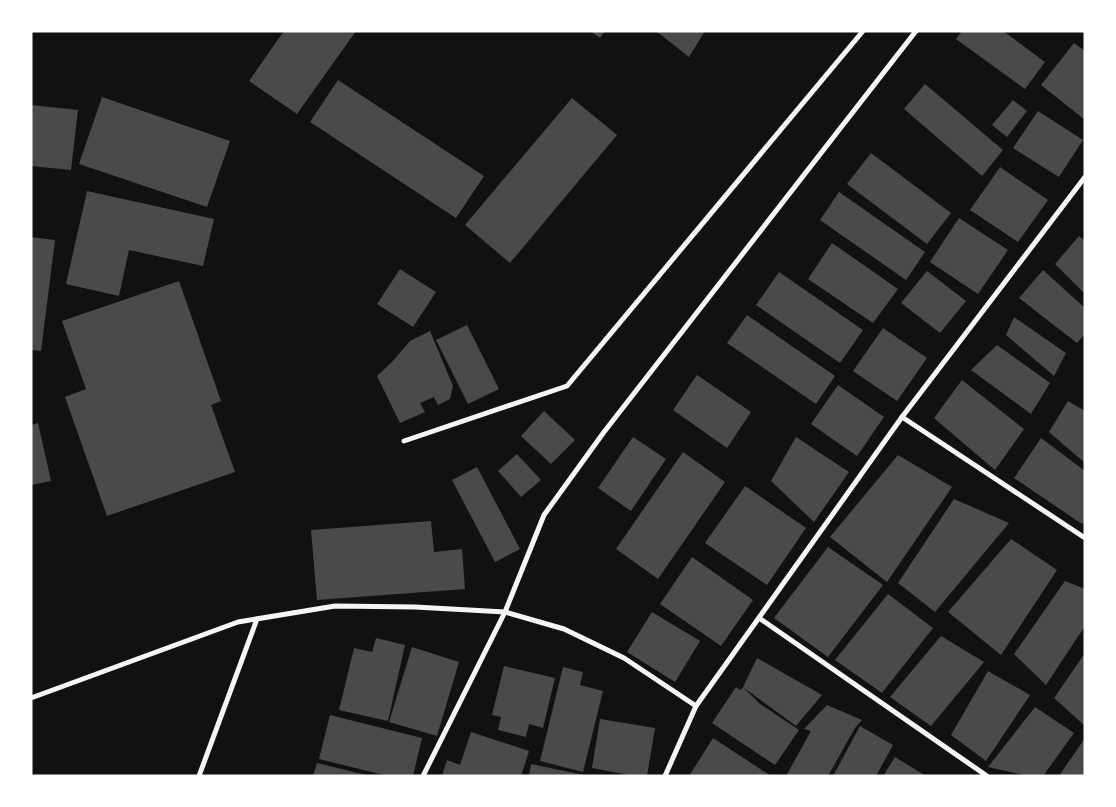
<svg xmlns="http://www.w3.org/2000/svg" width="1116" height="807" viewBox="0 0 1116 807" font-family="Barlow,sans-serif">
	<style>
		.building { fill: #4a4a4a }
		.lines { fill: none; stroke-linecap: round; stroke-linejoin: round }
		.minor { stroke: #f5f5f5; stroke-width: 5 }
	</style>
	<rect width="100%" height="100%" fill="#111"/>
	<g class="building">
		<polygon points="284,31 356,31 297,114 249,81"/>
		<polygon points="590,31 605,31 600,38"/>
		<polygon points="656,31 705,31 689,57"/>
		<polygon points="962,31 1003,31 1045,62 1025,89 956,39"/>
		<polygon points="1074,43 1085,51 1085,120 1041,85"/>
		<polygon points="338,80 484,176 456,218 310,122"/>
		<polygon points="925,84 1003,150 982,176 904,109"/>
		<polygon points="102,97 230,141 207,207 79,164"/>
		<polygon points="572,98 617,135 510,263 465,225"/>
		<polygon points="1013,100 1027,111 1007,137 992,125"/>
		<polygon points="31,105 78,110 71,170 31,166"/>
		<polygon points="1038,111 1083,140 1059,177 1013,148"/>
		<polygon points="871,153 951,213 927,244 847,184"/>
		<polygon points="1000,167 1048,200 1018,242 970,210"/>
		<polygon points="87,191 214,219 203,266 129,250 119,296 66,284"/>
		<polygon points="839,192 925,252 906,280 820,220"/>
		<polygon points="959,218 1008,250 978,294 930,262"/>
		<polygon points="1079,236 1085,241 1085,294 1055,264"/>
		<polygon points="31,237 55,240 41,351 31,350"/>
		<polygon points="832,243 898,289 873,323 808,279"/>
		<polygon points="400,269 436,292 413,327 377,304"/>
		<polygon points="1043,270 1085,308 1085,334 1077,343 1019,298"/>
		<polygon points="927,271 966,301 940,333 901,303"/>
		<polygon points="779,272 863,330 840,363 756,305"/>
		<polygon points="179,281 221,401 211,405 235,472 107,516 65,397 86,389 62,321"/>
		<polygon points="747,315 835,376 816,404 727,343"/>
		<polygon points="1014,317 1066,353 1054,376 1006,335"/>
		<polygon points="467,325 499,389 468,404 436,340"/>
		<polygon points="883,328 927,358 897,401 853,371"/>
		<polygon points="430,331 453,386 450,399 438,405 434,397 420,403 425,412 400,423 377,376 392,362 410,341"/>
		<polygon points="997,345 1050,383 1031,414 971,370"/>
		<polygon points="697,375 751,412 727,448 673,410"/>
		<polygon points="962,380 1024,429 995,470 934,418"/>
		<polygon points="838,385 884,417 857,456 811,424"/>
		<polygon points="1068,401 1085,411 1085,463 1049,432"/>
		<polygon points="544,411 575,440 551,464 521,436"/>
		<polygon points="38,423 51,481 31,485 31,425"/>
		<polygon points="633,437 666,459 631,511 598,488"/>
		<polygon points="796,437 849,472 814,522 771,481"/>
		<polygon points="1041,438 1085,471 1085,520 1082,524 1014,478"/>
		<polygon points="683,452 725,482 658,579 616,549"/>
		<polygon points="517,454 541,480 521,497 498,471"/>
		<polygon points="898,455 952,487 887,582 830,537"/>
		<polygon points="477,467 520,549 495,562 452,480"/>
		<polygon points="745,486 806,528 767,585 705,543"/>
		<polygon points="954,499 1009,523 935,612 898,583"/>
		<polygon points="431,521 434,552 462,549 465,589 317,600 311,530"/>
		<polygon points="1011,539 1057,570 1001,655 948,612"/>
		<polygon points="828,547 883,585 828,657 774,618"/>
		<polygon points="692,557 753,600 721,646 660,604"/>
		<polygon points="1065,581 1085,589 1085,626 1046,685 1014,654"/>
		<polygon points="888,594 933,628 882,693 835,660"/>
		<polygon points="652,612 700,641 675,682 627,652"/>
		<polygon points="941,636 984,662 931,726 890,697"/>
		<polygon points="376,638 405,645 388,721 339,710 354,648 372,652"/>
		<polygon points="412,647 459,662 437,736 389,722"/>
		<polygon points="1085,653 1085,726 1054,698"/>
		<polygon points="757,658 822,695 796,726 743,687 760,704 799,730 775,765 712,723 736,687 740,690 743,687"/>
		<polygon points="504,666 555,678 543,728 529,724 526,737 498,730 501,717 492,715"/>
		<polygon points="563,667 583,672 580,685 603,691 583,772 540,761"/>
		<polygon points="988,671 1030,695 986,761 951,735"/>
		<polygon points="827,705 862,720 855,728 828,776 786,776 811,731 804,729"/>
		<polygon points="1035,707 1074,733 1043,776 1028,776 988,767"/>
		<polygon points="330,715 422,738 413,776 388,776 319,759"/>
		<polygon points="600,719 655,728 647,776 634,776 592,768"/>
		<polygon points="860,726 893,745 876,776 833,776"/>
		<polygon points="471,732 529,751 521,776 442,776 447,760 460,765"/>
		<polygon points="713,738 771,776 689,776"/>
		<polygon points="1085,738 1085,776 1059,776"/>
		<polygon points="895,757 926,776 883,776"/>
		<polygon points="317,763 366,775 366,776 313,776"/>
		<polygon points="531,764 584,775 584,776 529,776"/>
	</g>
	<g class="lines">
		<g class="minor">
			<polyline points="902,417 1085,538"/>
			<polyline points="404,441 567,386 863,31"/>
			<polyline points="759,618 987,776"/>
			<polyline points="31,698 238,622 335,606 415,607 505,612 564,629 624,658 696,706"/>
			<polyline points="199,776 257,619"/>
			<polyline points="423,776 505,612 544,515 604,432 916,31"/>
			<polyline points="665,776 696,706 902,417 1085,177"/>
		</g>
	</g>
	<rect width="1116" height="807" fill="none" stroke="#ffffff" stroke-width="65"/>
</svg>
